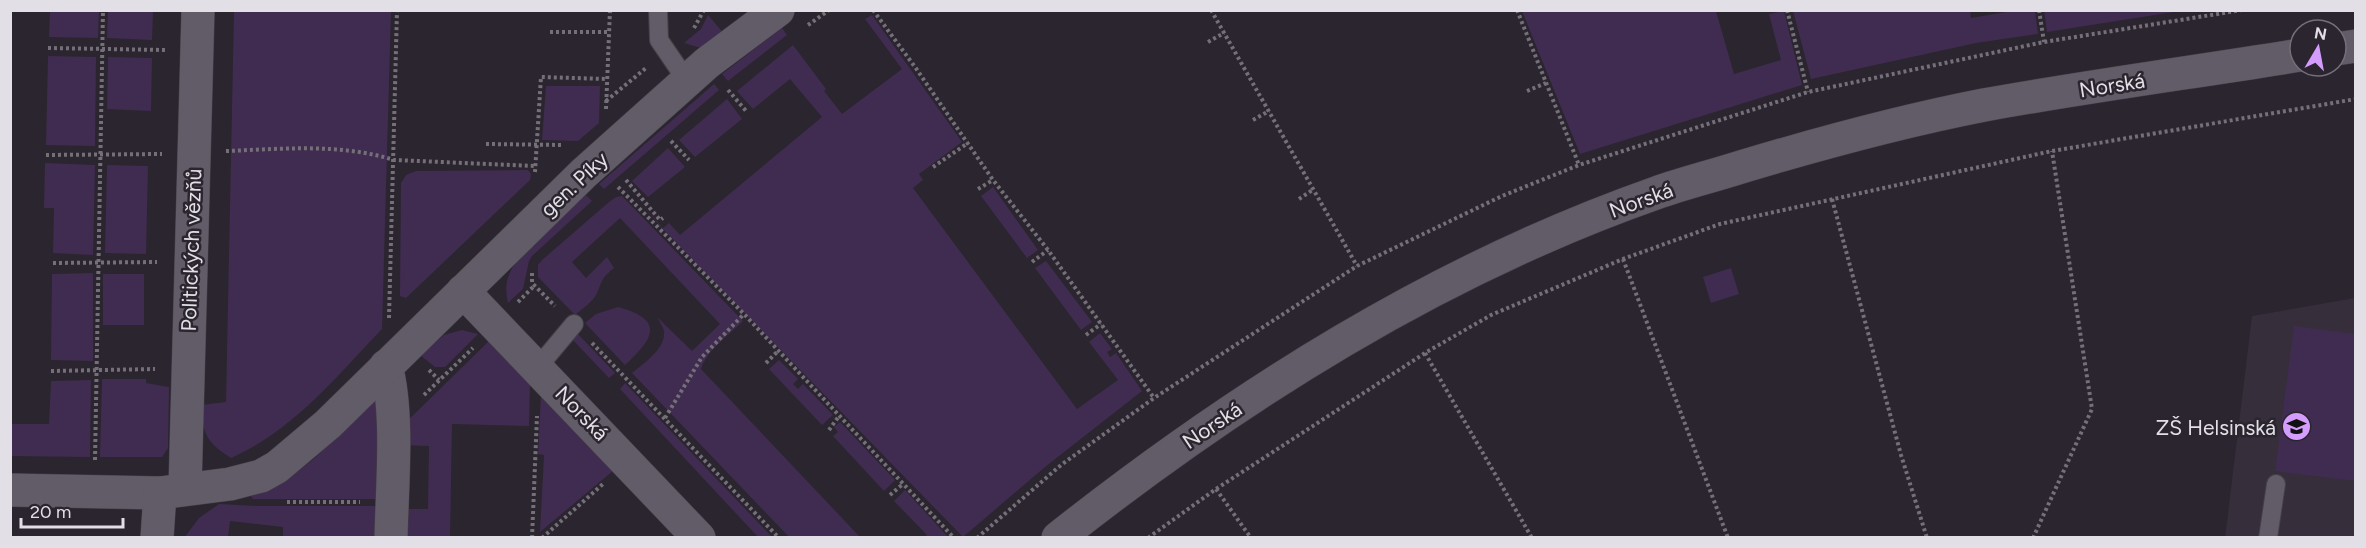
<svg xmlns="http://www.w3.org/2000/svg" width="2366" height="548" viewBox="0 0 2366 548" font-family="Figtree,sans-serif">
	<style>
		.built { fill: #362e3b }
		.green { fill: #402c50 }
		.lines { fill: none; stroke-linecap: round; stroke-linejoin: round }
		.lane-casing { stroke: #454048; stroke-width: 20 }
		.street-casing { stroke: #454048; stroke-width: 34 }
		.path { stroke: #746f78; stroke-width: 4; stroke-dasharray: 3 3; stroke-linecap: butt }
		.lane { stroke: #615c67; stroke-width: 18 }
		.street { stroke: #615c67; stroke-width: 33 }
		.labels { text-anchor: middle; dominant-baseline: central; stroke-width: 5; stroke-linejoin: round; paint-order: stroke }
		.street-label { font-size: 21px; fill: #e2dfe6; stroke: #2a252e }
		.poi-label { font-size: 21px; fill: #e2dfe6; stroke: #2a252e; text-anchor: end }
	</style>
	<rect width="100%" height="100%" fill="#2a252e"/>
	<polygon class="built" points="2355,298 2355,537 2225,538 2252,316"/>
	<g class="green">
		<polygon points="2044,10 2180,10 2180,11 2047,32"/>
		<polygon points="50,11 99,11 98,38 49,37"/>
		<polygon points="108,11 153,11 152,40 107,38"/>
		<path d="M234 11H391L382 329C336 377 294 430 231 458 206 442 203 434 201 405L226 402Z"/>
		<polygon points="1522,11 1716,11 1734,74 1781,60 1769,14 1784,11 1802,85 1580,154"/>
		<polygon points="1970,11 1971,18 2012,11 2035,11 2038,34 1976,43 1811,79 1793,11"/>
		<polygon points="708,15 725,35 701,48 684,43 701,29"/>
		<polygon points="872,15 962,142 919,174 923,180 913,188 1077,409 1118,380 1089,342 1100,333 1112,349 1107,352 1110,357 1116,353 1142,391 1045,467 963,537 662,228 636,198 663,228 669,223 680,235 822,117 790,79 753,109 737,91 793,45 826,89 824,91 842,114 902,69 865,19"/>
		<polygon points="782,28 787,35 728,81 722,74"/>
		<polygon points="48,56 96,57 95,146 46,145"/>
		<polygon points="108,57 152,58 151,111 107,109"/>
		<polygon points="714,84 719,90 604,189 599,184"/>
		<polygon points="546,86 600,86 599,123 578,141 542,140"/>
		<polygon points="727,99 742,119 695,157 679,140"/>
		<polygon points="668,148 685,167 648,197 632,181"/>
		<polygon points="45,163 95,165 93,255 53,253 54,208 44,208"/>
		<polygon points="107,165 148,166 146,254 105,253"/>
		<polygon points="528,170 531,174 530,180 406,298 400,296 401,183 406,175 416,171"/>
		<polygon points="993,187 1038,250 1027,258 981,196"/>
		<path d="M586 195 592 201 532 256 529 261 523 289 508 303C506 294 505 284 509 275 518 249 565 215 586 195Z"/>
		<path d="M622 196 743 321C729 335 707 350 701 369L860 537H789L632 373C644 363 666 349 664 331 663 326 659 321 657 317L692 351 720 324 620 218 572 262 586 278 607 257 614 268C600 279 603 281 596 295 591 303 582 309 575 315L538 277V265L542 260 609 202 616 197Z"/>
		<polygon points="1046,261 1092,322 1081,330 1035,268"/>
		<polygon points="1731,268 1739,294 1711,303 1703,277"/>
		<polygon points="93,273 93,361 51,360 52,274"/>
		<rect x="103" y="274" width="41" height="51"/>
		<path d="M618 307C666 320 653 339 625 365L585 323 596 314Z"/>
		<polygon points="2294,326 2355,334 2355,481 2275,471"/>
		<polygon points="462,330 478,334 445,367 435,367 420,355 444,335"/>
		<polygon points="577,333 615,373 609,378 571,338"/>
		<polygon points="489,341 530,384 529,426 452,424 450,537 402,538 402,509 428,509 429,446 402,445 402,426"/>
		<polygon points="779,360 798,379 793,384 798,389 803,384 833,415 822,425 769,369"/>
		<polygon points="102,379 146,379 146,383 169,387 168,448 162,457 100,457"/>
		<polygon points="91,380 90,457 11,456 11,424 49,424 51,381"/>
		<polygon points="625,383 772,537 758,537 620,389"/>
		<polygon points="541,394 614,470 540,532 544,455 538,454"/>
		<polygon points="381,396 379,499 253,499 249,494 293,475 315,458 371,401"/>
		<polygon points="840,422 895,480 884,491 833,436 838,432 834,427"/>
		<polygon points="905,490 948,537 925,537 927,535 894,501"/>
		<polygon points="219,504 256,506 376,506 374,537 283,537 283,527 230,521 228,537 184,538 199,518"/>
	</g>
	<g class="lines">
		<defs>
			<g id="lane">
				<polyline points="658,10 659,40 687,81"/>
				<polyline points="538,367 574,324"/>
				<polyline points="2268,538 2276,484"/>
			</g>
			<g id="street">
				<polyline points="2336,49 2356,46"/>
				<polyline points="463,291 699,538"/>
				<path d="M386 366C399 413 392 487 391 538"/>
				<polyline points="185,489 198,10"/>
				<polyline points="10,490 160,493 230,484 261,476 277,467 328,424 584,173 707,63 778,10"/>
				<polyline points="157,538 160,493"/>
				<path d="M1058 538C1239 395 1437 270 1656 193 1684 183 1713 176 1741 167 1821 143 1902 121 1984 105 2089 86 2195 72 2300 55"/>
			</g>
		</defs>
		<use href="#lane" class="lane-casing"/>
		<use href="#street" class="street-casing"/>
		<g class="path">
			<polyline points="873,10 915,67 993,180 1048,250 1154,398"/>
			<polyline points="1211,10 1357,266"/>
			<polyline points="1517,10 1579,165"/>
			<polyline points="1787,10 1808,92"/>
			<polyline points="2039,10 2044,42"/>
			<polyline points="808,25 829,10"/>
			<polyline points="694,28 704,10"/>
			<polyline points="550,32 609,32"/>
			<polyline points="1208,42 1224,33"/>
			<polyline points="48,48 165,50"/>
			<polyline points="728,90 747,112"/>
			<polyline points="1527,91 1546,83"/>
			<polyline points="606,101 646,68"/>
			<polyline points="606,109 610,10"/>
			<polyline points="1253,120 1269,111"/>
			<polyline points="671,141 689,160"/>
			<polyline points="486,144 563,145"/>
			<path d="M226 151C282 149 340 143 394 160L535 166"/>
			<polyline points="46,155 162,154"/>
			<polyline points="933,167 968,143"/>
			<polyline points="535,172 541,77 607,79"/>
			<polyline points="626,180 660,220 663,218"/>
			<polyline points="618,187 744,314 954,538"/>
			<polyline points="978,189 993,180"/>
			<polyline points="1299,199 1314,189"/>
			<polyline points="1832,199 1901,455 1927,538"/>
			<polyline points="1623,259 1728,538"/>
			<polyline points="1032,262 1048,250"/>
			<polyline points="53,263 157,262"/>
			<polyline points="532,273 532,283 555,306"/>
			<polyline points="518,302 534,286"/>
			<polyline points="389,318 397,10"/>
			<polyline points="1086,335 1101,324"/>
			<polyline points="592,343 779,538"/>
			<polyline points="1425,353 1532,538"/>
			<polyline points="766,363 778,351"/>
			<polyline points="429,370 439,380"/>
			<polyline points="51,371 155,369"/>
			<polyline points="424,395 473,348"/>
			<polyline points="665,418 702,357 744,314"/>
			<polyline points="829,430 839,416"/>
			<polyline points="95,460 103,10"/>
			<polyline points="1216,489 1251,538"/>
			<polyline points="890,495 903,484"/>
			<polyline points="287,502 360,502"/>
			<polyline points="532,538 537,416"/>
			<polyline points="542,538 603,484"/>
			<polyline points="977,538 1061,465 1154,398 1357,266 1502,196 1579,165 1808,92 2044,42 2242,10"/>
			<polyline points="1148,538 1216,489 1425,353 1491,315 1623,259 1720,224 2052,151 2356,99"/>
			<polyline points="2033,538 2092,409 2052,151"/>
		</g>
		<use href="#lane" class="lane"/>
		<use href="#street" class="street"/>
	</g>
	<defs>
		<symbol id="school-disc" viewBox="-11 -11 22 22"><circle r="9.5" fill="#d39cfd" stroke="#2a252e"/><path d="M0-5L7-2L0 1L-7-2ZM-4 1L0 2.5L4 1V4Q0 6-4 4Z" fill="#111"/></symbol>
	</defs>
	<g fill-rule="evenodd">
		<use href="#school-disc" x="2280" y="410" width="33" height="33"/>
	</g>
	<g class="labels">
		<g class="street-label">
			<text transform="translate(2112 85) rotate(-9)">Norská</text>
			<text transform="translate(574 184) rotate(-43)">gen. Píky</text>
			<text transform="translate(1641 200) rotate(-20)">Norská</text>
			<text transform="translate(191 250) rotate(-88)">Politických vězňů</text>
			<text transform="translate(582 413) rotate(46)">Norská</text>
			<text transform="translate(1212 425) rotate(-34)">Norská</text>
		</g>
		<g class="poi-label">
			<text x="2276" y="427">ZŠ Helsinská</text>
		</g>
	</g>
	<rect width="2366" height="548" fill="none" stroke="#e2dfe6" stroke-width="24"/>
	<g transform="translate(2318 48) rotate(10)"><circle r="28" fill="#2a252e" stroke="#746f78" stroke-width="1.5"/>
	<path d="M0-4.5L10 22L0 15L-10 22Z" fill="#d39cfd"/>
	<text y="-9" font-size="16" font-weight="bold" text-anchor="middle" fill="#e2dfe6">N</text>
	</g>
	<path d="M21 518v9h102v-9" fill="none" stroke="#e2dfe6" stroke-width="3"/>
	<text x="30" y="518" font-size="18" fill="#e2dfe6" stroke="#2a252e" stroke-width="4.5" paint-order="stroke">20 m</text>
</svg>
